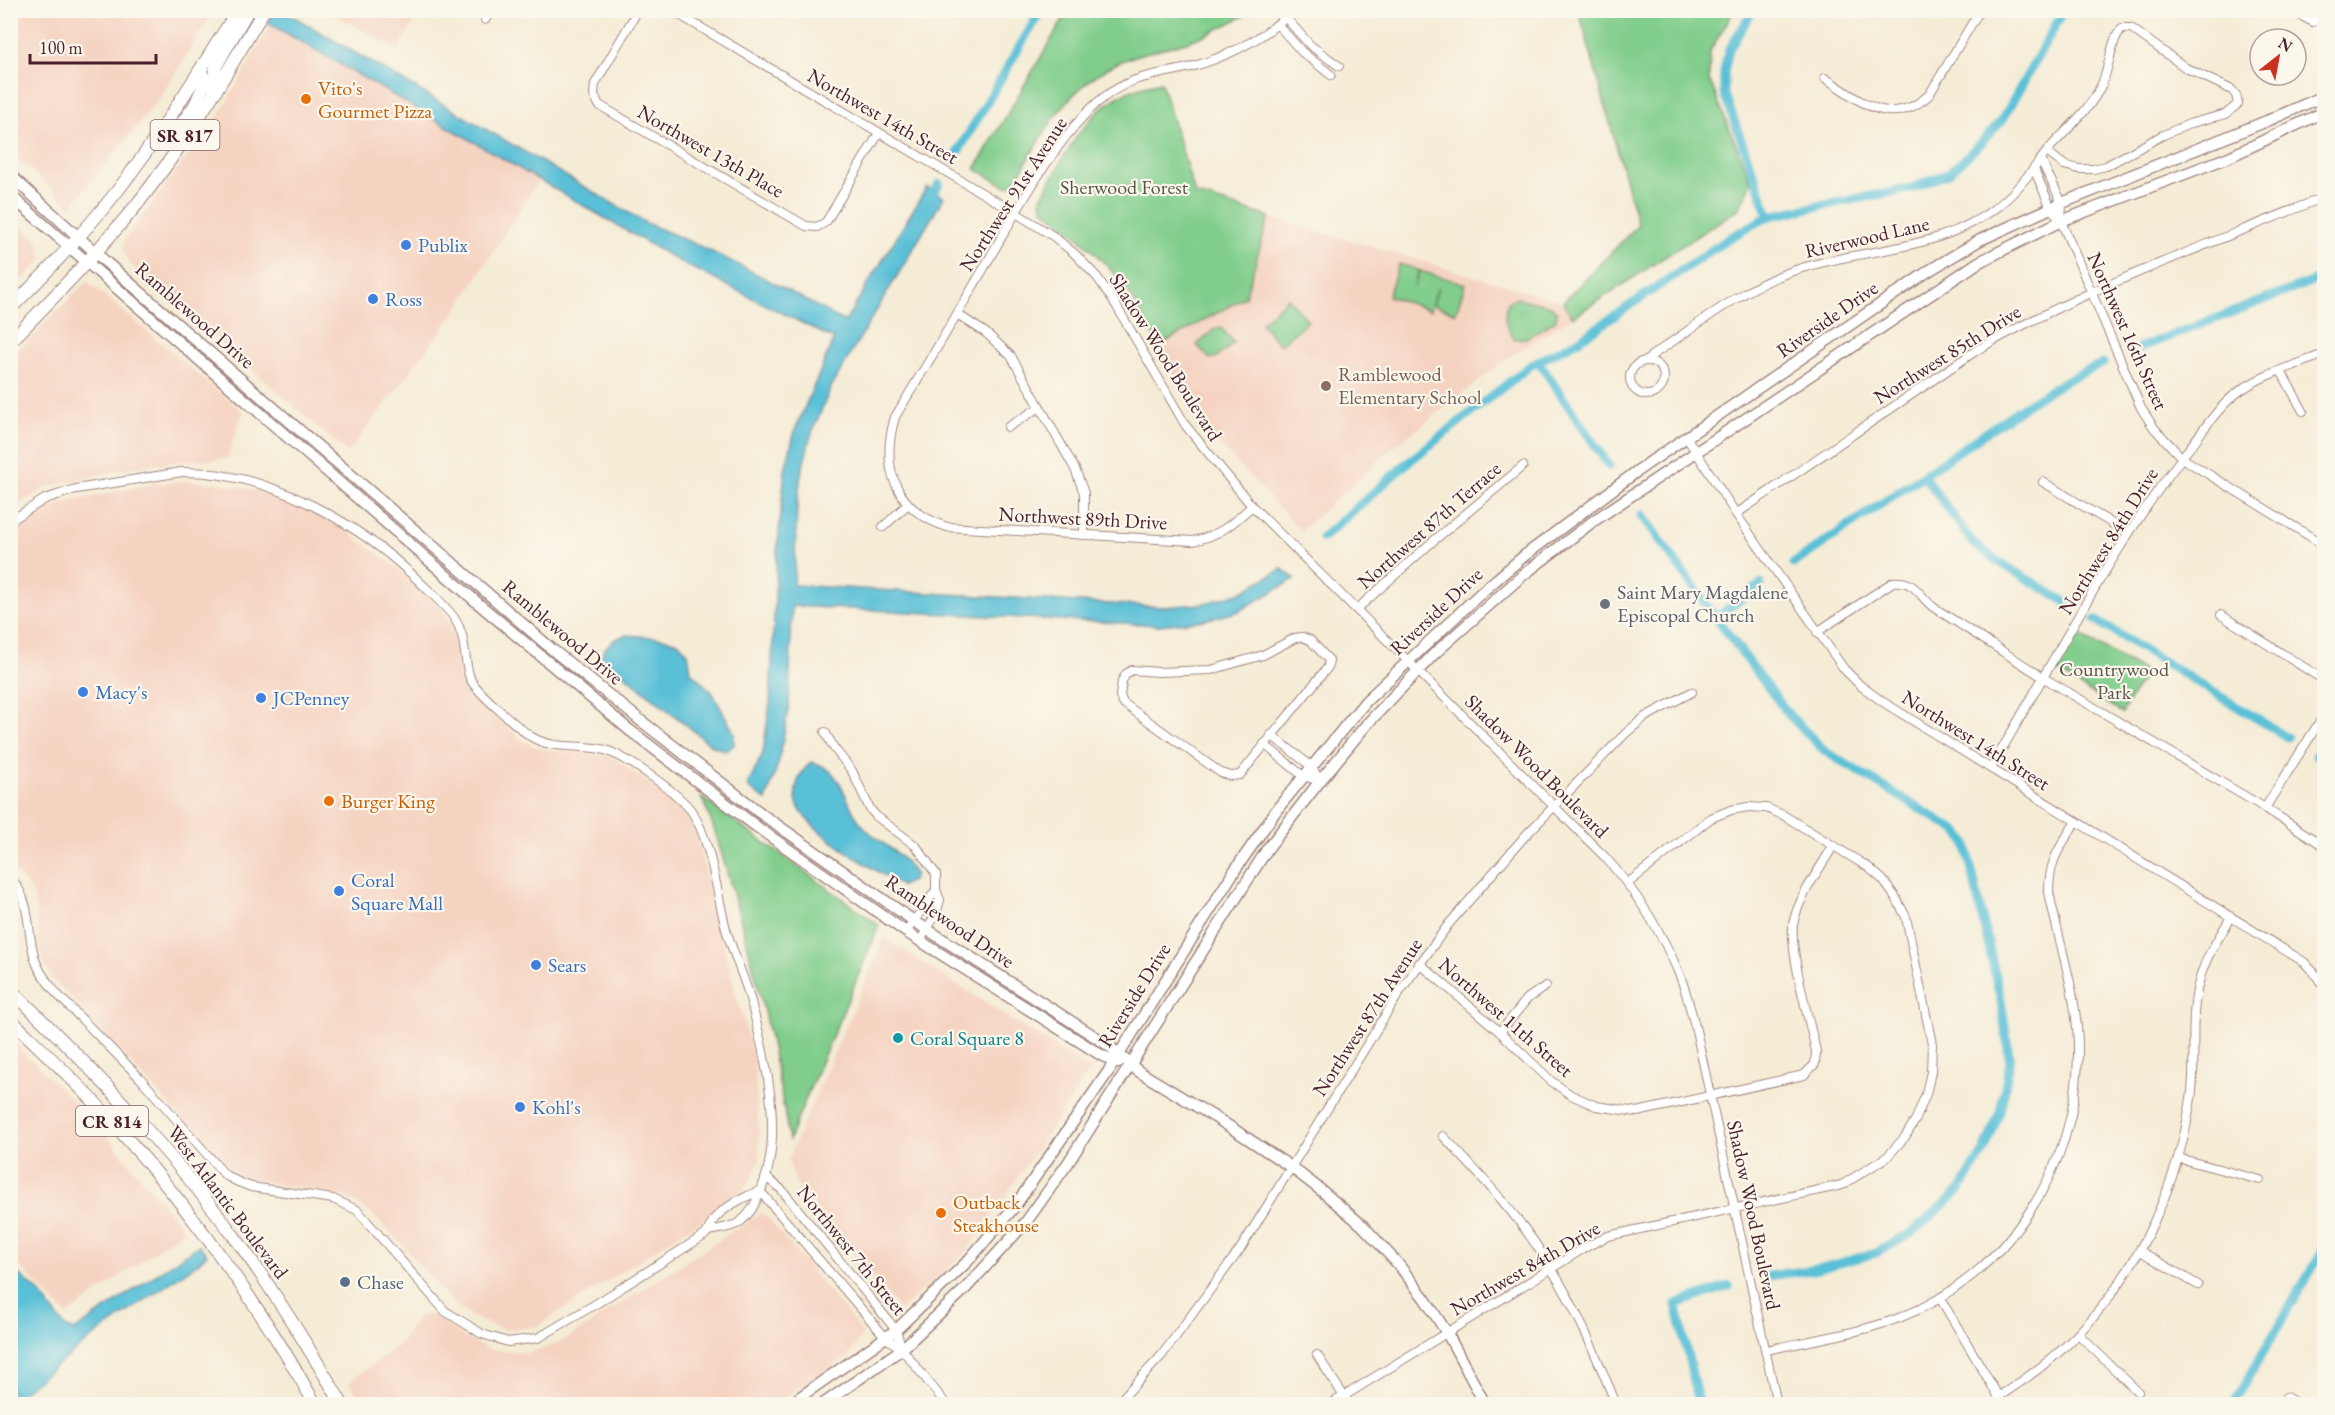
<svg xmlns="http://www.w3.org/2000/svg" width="2335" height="1415" viewBox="0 0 2335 1415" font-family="'EB Garamond',serif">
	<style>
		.built { fill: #f5d3c1 }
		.green { fill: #80cd8c; stroke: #65765c; stroke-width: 1.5 }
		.water { fill: #5ac0d7; stroke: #527081; stroke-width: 1.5 }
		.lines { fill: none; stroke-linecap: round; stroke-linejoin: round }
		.canal { stroke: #5ac0d7; stroke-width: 9 }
		.street-casing { stroke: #a08680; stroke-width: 10 }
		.secondary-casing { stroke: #a08680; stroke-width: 13 }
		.primary-casing { stroke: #a08680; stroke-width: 14 }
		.street { stroke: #fff; stroke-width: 8 }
		.secondary { stroke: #fff; stroke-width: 10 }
		.primary { stroke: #fff; stroke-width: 12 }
		.food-dot { fill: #e8710a; stroke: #fbf7ec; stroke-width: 2 }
		.shop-dot { fill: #3f7fe0; stroke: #fbf7ec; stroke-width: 2 }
		.education-dot { fill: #8d6e63; stroke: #fbf7ec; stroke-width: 2 }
		.worship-dot { fill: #6b7280; stroke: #fbf7ec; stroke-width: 2 }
		.culture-dot { fill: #0f9aa8; stroke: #fbf7ec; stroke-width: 2 }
		.service-dot { fill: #5c6f8a; stroke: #fbf7ec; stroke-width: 2 }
		.labels { text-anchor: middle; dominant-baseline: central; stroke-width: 4.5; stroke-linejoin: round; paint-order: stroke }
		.shield { fill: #fbf7ec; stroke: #7f6065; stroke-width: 1.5 }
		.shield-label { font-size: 18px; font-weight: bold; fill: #4a1f2b }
		.food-label { font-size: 20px; fill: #c56008; stroke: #fbf7ec; text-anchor: start }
		.street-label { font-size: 20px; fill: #4a1f2b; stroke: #fbf7ec }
		.park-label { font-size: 20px; fill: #5a5348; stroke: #fbf7ec }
		.shop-label { font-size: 20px; fill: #366cbe; stroke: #fbf7ec; text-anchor: start }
		.education-label { font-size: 20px; fill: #785e54; stroke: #fbf7ec; text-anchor: start }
		.worship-label { font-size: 20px; fill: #5b616d; stroke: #fbf7ec; text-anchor: start }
		.culture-label { font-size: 20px; fill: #0d838f; stroke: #fbf7ec; text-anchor: start }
		.service-label { font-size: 20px; fill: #4e5e75; stroke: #fbf7ec; text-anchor: start }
	</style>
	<rect width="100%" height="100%" fill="#fbf7ec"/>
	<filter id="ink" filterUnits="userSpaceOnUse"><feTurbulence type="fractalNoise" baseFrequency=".0167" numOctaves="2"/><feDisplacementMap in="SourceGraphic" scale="12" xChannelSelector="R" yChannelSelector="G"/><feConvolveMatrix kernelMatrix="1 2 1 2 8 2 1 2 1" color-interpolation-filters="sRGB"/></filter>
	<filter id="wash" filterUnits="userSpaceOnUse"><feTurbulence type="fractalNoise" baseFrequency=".008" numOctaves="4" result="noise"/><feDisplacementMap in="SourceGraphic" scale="24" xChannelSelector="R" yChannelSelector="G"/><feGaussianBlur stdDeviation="1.35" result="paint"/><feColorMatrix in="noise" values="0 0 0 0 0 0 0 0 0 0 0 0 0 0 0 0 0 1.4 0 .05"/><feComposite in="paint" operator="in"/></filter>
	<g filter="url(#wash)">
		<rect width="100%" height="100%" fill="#f5ecd6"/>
		<g class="built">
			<polygon points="11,10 214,11 161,96 71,207 11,152"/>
			<polygon points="328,11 420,11 398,50"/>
			<polygon points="272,22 539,179 454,314 348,453 129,263 123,249 125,239 221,112"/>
			<polygon points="11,217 38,242 43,259 11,289"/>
			<polygon points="1269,217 1563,302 1573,317 1511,356 1389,451 1301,531 1224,449 1186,399 1159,346 1245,297"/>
			<polygon points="87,281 243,412 227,459 184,461 118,470 48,487 11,508 11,357"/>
			<polygon points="188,481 225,484 271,494 338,525 404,573 443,610 455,633 465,681 470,694 476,700 522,740 533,746 547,750 610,756 651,784 682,810 696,833 723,946 755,1063 760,1158 751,1180 737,1197 536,1327 503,1330 474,1318 454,1304 403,1246 371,1213 346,1197 265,1182 244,1177 232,1172 71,999 54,980 43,962 38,939 36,908 32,891 11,865 11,533 25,520 54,505 157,483"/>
			<polygon points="884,938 1091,1070 967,1252 900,1310 796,1184 788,1159"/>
			<polygon points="11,1040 103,1131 184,1230 67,1315 11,1257"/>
			<polygon points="761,1213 769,1219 863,1333 849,1356 773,1404 363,1404 349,1382 397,1346 420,1315 433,1315 464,1337 490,1350 529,1353 550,1346 566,1339"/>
		</g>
		<g class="green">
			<path d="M1068 11H1252C1231 23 1209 35 1186 42 1160 50 1132 54 1108 68 1062 94 1039 140 1014 184L1006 186 975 169Z"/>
			<polygon points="1579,11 1734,11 1710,51 1709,79 1751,182 1740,208 1573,317 1563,302 1638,225"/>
			<path d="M1161 82 1195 194 1269 217 1245 297 1159 346C1148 327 1139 307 1126 289 1103 257 1074 232 1042 208L1041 198C1063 160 1083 113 1125 93 1136 87 1150 85 1161 82Z"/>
			<polygon points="1399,264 1419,270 1414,287 1420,271 1465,284 1456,313 1433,305 1438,287 1430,310 1388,296"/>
			<polygon points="1288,298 1308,321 1280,345 1261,323"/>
			<path d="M1517 298 1551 306 1557 312 1556 320 1526 338 1515 339C1505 329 1502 314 1509 301Z"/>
			<polygon points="1216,328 1222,329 1234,343 1217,357 1210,359 1197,345"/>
			<polygon points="2076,633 2146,672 2122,713 2055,670"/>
			<path d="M701 797 879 925C850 998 817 1068 789 1140 776 1055 757 976 733 893 723 860 716 828 701 797Z"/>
		</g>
		<g class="water">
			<path d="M274 11H284L646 223C716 251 779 285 845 322L927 187 944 197 832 385 811 435 801 474 797 505 794 585 1163 607 1202 604 1239 593 1282 569 1295 579 1237 612 1200 621 1159 625 792 606 789 706 779 761 766 800 747 787 763 753 770 703 777 552 785 470 795 430 834 339 682 263 267 22Z"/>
			<path d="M626 635 662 638 678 642 688 653 691 672 712 692 734 733V745L726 751 711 745 601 656C606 644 614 639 626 635Z"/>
			<path d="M811 762C849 771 842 808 867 830 886 847 900 852 915 874L912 881 901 886C876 870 811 833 799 808 791 792 798 774 811 762Z"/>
			<polygon points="199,1245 207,1254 198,1263 97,1334 11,1401 11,1267 40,1293 65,1327 74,1331"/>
		</g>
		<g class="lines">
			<g class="canal">
				<polyline points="1753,10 1729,49 1724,72 1724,93 1769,216"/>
				<polyline points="958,152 1041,10"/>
				<polyline points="929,201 939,184"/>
				<polyline points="2139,348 2324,277"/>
				<polyline points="1538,361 1609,466"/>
				<polyline points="1924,476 1973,543 1997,561 2066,602"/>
				<polyline points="1642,515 1716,618 1789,715 1826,752 1957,831 1965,840 2001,1001 2010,1062 2000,1112 1984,1151 1960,1190 1912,1233 1876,1253 1818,1269 1768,1276"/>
				<polyline points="1322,538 1406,464 1531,365 1576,342 1731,237 1769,216 1912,188 1949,173 1980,144 2002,120 2064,10"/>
				<polyline points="1793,564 2023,407 2063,382 2103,363"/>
				<polyline points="1716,618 1761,584"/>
				<polyline points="2095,620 2287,737"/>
				<polyline points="2316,755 2324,760"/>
				<polyline points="1699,1404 1676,1304 1729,1286"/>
				<polyline points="2233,1404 2324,1248"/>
			</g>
		</g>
	</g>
	<g filter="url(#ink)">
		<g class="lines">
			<defs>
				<g id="street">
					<polyline points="638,10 595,84 594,95 599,105 806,226 817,227 826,222 879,133"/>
					<path d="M671 10 1016 213 1053 236 1075 254 1097 277 1113 300 1186 426 1252 506 1605 857C1637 893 1662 932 1680 976 1687 993 1691 1012 1696 1030L1777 1404"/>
					<polyline points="2290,10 2313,22 2324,17"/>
					<polyline points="1286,18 1310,45 1339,66"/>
					<polyline points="485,20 491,10"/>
					<polyline points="1278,25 1302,52 1331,75"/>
					<path d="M1825 78C1861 101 1890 130 1929 95L1980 10"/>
					<polyline points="2041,160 2062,203 2061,221"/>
					<polyline points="2034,169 2051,208 2061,221 2141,408 2154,428 2182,458 2324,545"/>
					<polyline points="957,314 986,333 1011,356 1075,469 1084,493 1084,535"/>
					<circle cx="1647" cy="378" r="17"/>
					<path d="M1648 361 1651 356C1694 328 1738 291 1787 273 1860 246 1942 255 2004 201 2022 186 2034 167 2049 149 2067 129 2089 111 2101 86 2110 68 2110 41 2122 28H2131L2186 68 2232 90 2236 95 2238 104 2226 114 2192 123 2163 135 2106 166 2093 169H2079L2064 165 2047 152"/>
					<polyline points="2281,371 2303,411"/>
					<polyline points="1008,427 1040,407"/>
					<polyline points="1687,438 1736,514 1844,669 1861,686 1883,702 2304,962 2316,975 2324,988"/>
					<polyline points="2043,482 2128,533"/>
					<path d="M1252 506C1232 524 1221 535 1193 541L947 527C895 510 880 468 895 417 927 365 958 313 988 261 1016 212 1059 132 1103 98 1134 74 1156 76 1191 67 1230 56 1264 38 1294 10"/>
					<path d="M1736 514 1977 350C2087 287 2207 246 2324 197"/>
					<path d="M10 521 45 499 76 489 182 472C270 471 363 525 424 586 434 596 447 607 455 619 467 638 463 658 470 678 474 690 518 727 530 736 551 750 577 744 601 749 622 753 679 793 692 812 711 840 717 895 726 929 733 953 743 975 750 998 765 1054 785 1135 761 1190 755 1203 752 1213 740 1222 732 1228 718 1229 708 1231"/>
					<polyline points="883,527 908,504"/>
					<polyline points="1357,609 1432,542 1523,466"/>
					<polyline points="2221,615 2324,680"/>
					<path d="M1817 632 1893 582C1916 580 1917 594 1933 607L2044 678 2265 808 2324 846"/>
					<polygon points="1302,637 1310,640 1329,660 1328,667 1240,775 1231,776 1221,773 1123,703 1120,696 1122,681 1126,674 1132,670 1158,672 1211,670 1263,655 1295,638"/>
					<polyline points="825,732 834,748 852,771 870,809 876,816 916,846 936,874 936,890 940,900 936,914 920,941"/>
					<polyline points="1271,735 1311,766 1320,781"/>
					<polyline points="1264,744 1303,776 1320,781"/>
					<path d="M1991 768C2054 661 2111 549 2187 451 2204 430 2219 405 2241 390 2266 373 2297 365 2324 354"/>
					<polyline points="2265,808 2324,715"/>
					<path d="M10 877C34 904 25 931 36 962 40 974 49 984 57 994L141 1079 225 1175 236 1181 251 1187 333 1199 357 1210 445 1311 482 1334 508 1342 538 1338 599 1302 705 1235C709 1230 711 1223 715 1218 727 1205 744 1197 760 1191"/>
					<polyline points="906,932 936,890"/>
					<path d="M1419 963 1500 1032 1551 1081 1571 1095 1596 1106 1637 1112 1804 1075 1815 1064 1816 1051C1810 1023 1787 944 1794 920 1801 893 1820 869 1833 846"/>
					<polyline points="1500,1032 1528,998 1546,986"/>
					<path d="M1443 1136C1482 1177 1522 1219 1551 1268 1578 1311 1597 1358 1616 1404"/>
					<polyline points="2178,1158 2260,1180"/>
					<polyline points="767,1178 782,1190 896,1330 902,1349"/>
					<polyline points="760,1191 886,1338 902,1349 946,1404"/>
					<polyline points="2140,1251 2198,1285"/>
					<polyline points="1940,1298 2003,1404"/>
					<polyline points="2078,1334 2138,1392"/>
					<path d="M1767 1350C1811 1340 1856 1334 1899 1318 2006 1277 2078 1167 2078 1053 2079 999 2059 945 2049 892 2049 859 2060 848 2076 821"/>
					<polyline points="1317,1355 1349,1404"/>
					<path d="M1998 1397C2026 1379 2054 1359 2077 1335 2139 1272 2181 1179 2192 1091 2196 1054 2189 1014 2200 978 2206 956 2220 936 2231 917"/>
					<polyline points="2286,1397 2298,1404"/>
					<polyline points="1117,1404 1162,1355 1241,1248 1401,990 1448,925 1525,836 1626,733 1645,717 1692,692"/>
					<polyline points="1331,1404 1586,1247 1608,1236 1842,1185 1887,1157 1905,1137 1916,1119 1926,1094 1931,1072 1932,1044 1906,917 1896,898 1883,880 1868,867 1783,815 1766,808 1748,807 1731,810 1711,818 1628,883"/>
				</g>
				<g id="secondary">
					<polyline points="10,175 108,264 554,651 640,720 763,815 914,921 1108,1045 1138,1071 1221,1121 1291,1167 1322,1191 1363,1226 1398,1264 1425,1299 1447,1333 1485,1404"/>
					<polyline points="10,195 480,605 628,729 757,827 906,932 1101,1055 1118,1063"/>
					<polyline points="790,1404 896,1330 967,1262 1015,1206 1108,1072 1235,870 1278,808 1366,701 1483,591 1524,556 1640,469 1930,270 1980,240 2062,203 2267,121 2324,96"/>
					<polyline points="823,1404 902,1349 965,1289 1026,1222 1068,1163 1268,848 1320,781 1367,724 1434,654 1523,575 1592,522 1979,262 2061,221 2229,157 2324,112"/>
				</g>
				<g id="primary">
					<polyline points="216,91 212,85 216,66 248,10"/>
					<polyline points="178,140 182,123 195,105 204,85 201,69"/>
					<path d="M10 309C48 271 85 232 118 190 162 133 199 71 238 10"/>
					<path d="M10 342C53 298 95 255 134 208 183 147 224 78 264 10"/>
					<path d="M10 989C91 1067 169 1148 236 1239 275 1292 309 1348 342 1404"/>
					<path d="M10 1019C44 1052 79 1084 110 1119 189 1207 258 1302 315 1404"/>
				</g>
			</defs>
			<use href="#street" class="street-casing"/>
			<use href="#secondary" class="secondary-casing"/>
			<use href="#primary" class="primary-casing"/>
			<use href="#street" class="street"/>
			<use href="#secondary" class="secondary"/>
			<use href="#primary" class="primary"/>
		</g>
	</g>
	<g class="food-dot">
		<circle cx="306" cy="99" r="6"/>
		<circle cx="329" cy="801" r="6"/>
		<circle cx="941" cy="1213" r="6"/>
	</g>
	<g class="shop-dot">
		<circle cx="406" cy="245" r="6"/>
		<circle cx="373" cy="299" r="6"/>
		<circle cx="83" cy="692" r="6"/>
		<circle cx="261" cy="698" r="6"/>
		<circle cx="339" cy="891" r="6"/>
		<circle cx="536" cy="965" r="6"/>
		<circle cx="520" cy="1107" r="6"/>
	</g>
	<circle class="education-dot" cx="1326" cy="386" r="6"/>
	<circle class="worship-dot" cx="1605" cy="604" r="6"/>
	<circle class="culture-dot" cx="898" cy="1038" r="6"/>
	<circle class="service-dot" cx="345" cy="1282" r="6"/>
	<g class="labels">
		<g class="shield">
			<rect x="150.5" y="120" width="69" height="30" rx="4.5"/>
			<rect x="76" y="1106" width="72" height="30" rx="4.5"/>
		</g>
		<g class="shield-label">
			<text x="185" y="135">SR 817</text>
			<text x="112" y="1121">CR 814</text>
		</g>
		<g class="food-label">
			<text x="318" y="88">Vito's<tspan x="318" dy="23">Gourmet Pizza</tspan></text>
			<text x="341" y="801">Burger King</text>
			<text x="953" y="1202">Outback<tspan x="953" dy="23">Steakhouse</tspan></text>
		</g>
		<g class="street-label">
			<text transform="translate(883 116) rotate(30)">Northwest 14th Street</text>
			<text transform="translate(711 151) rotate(30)">Northwest 13th Place</text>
			<text transform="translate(1013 194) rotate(-57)">Northwest 91st Avenue</text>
			<text transform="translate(1867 237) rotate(-13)">Riverwood Lane</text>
			<text transform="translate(195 315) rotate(41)">Ramblewood Drive</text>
			<text transform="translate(1827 319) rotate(-35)">Riverside Drive</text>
			<text transform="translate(2128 331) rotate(66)">Northwest 16th Street</text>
			<text transform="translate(1947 354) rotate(-32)">Northwest 85th Drive</text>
			<text transform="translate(1166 357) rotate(58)">Shadow Wood Boulevard</text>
			<text transform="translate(1083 518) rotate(3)">Northwest 89th Drive</text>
			<text transform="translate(1429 525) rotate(-41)">Northwest 87th Terrace</text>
			<text transform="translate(2108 541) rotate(-58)">Northwest 84th Drive</text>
			<text transform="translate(1436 611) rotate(-43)">Riverside Drive</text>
			<text transform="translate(563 632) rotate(40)">Ramblewood Drive</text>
			<text transform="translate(1976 740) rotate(32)">Northwest 14th Street</text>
			<text transform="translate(1537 766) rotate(45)">Shadow Wood Boulevard</text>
			<text transform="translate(950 921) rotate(34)">Ramblewood Drive</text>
			<text transform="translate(1134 995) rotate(-58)">Riverside Drive</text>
			<text transform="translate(1367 1017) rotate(-57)">Northwest 87th Avenue</text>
			<text transform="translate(1506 1017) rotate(41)">Northwest 11th Street</text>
			<text transform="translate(228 1202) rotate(53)">West Atlantic Boulevard</text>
			<text transform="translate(1754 1215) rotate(78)">Shadow Wood Boulevard</text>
			<text transform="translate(852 1250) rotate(51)">Northwest 7th Street</text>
			<text transform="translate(1525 1268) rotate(-30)">Northwest 84th Drive</text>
		</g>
		<g class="park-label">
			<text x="1124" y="187">Sherwood Forest</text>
			<text x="2114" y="669">Countrywood<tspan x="2114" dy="23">Park</tspan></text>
		</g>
		<g class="shop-label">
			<text x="418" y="245">Publix</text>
			<text x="385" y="299">Ross</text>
			<text x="95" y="692">Macy's</text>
			<text x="273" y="698">JCPenney</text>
			<text x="351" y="880">Coral<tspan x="351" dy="23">Square Mall</tspan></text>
			<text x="548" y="965">Sears</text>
			<text x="532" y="1107">Kohl's</text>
		</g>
		<g class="education-label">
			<text x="1338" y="374">Ramblewood<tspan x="1338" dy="23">Elementary School</tspan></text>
		</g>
		<g class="worship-label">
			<text x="1617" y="592">Saint Mary Magdalene<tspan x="1617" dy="23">Episcopal Church</tspan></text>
		</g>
		<g class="culture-label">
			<text x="910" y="1038">Coral Square 8</text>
		</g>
		<g class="service-label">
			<text x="357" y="1282">Chase</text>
		</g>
	</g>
	<rect width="2335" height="1415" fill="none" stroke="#fbf7ec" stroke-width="36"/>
	<g transform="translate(2278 57) rotate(31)"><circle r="28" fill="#fbf7ec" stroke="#b4a19f" stroke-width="1.5"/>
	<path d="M0-4.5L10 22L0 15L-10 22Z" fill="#c8321e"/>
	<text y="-9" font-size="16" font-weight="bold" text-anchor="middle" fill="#4a1f2b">N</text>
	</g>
	<path d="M30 54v9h126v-9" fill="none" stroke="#4a1f2b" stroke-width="3"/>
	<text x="39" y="54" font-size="18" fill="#4a1f2b" stroke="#fbf7ec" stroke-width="4.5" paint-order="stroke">100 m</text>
</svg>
